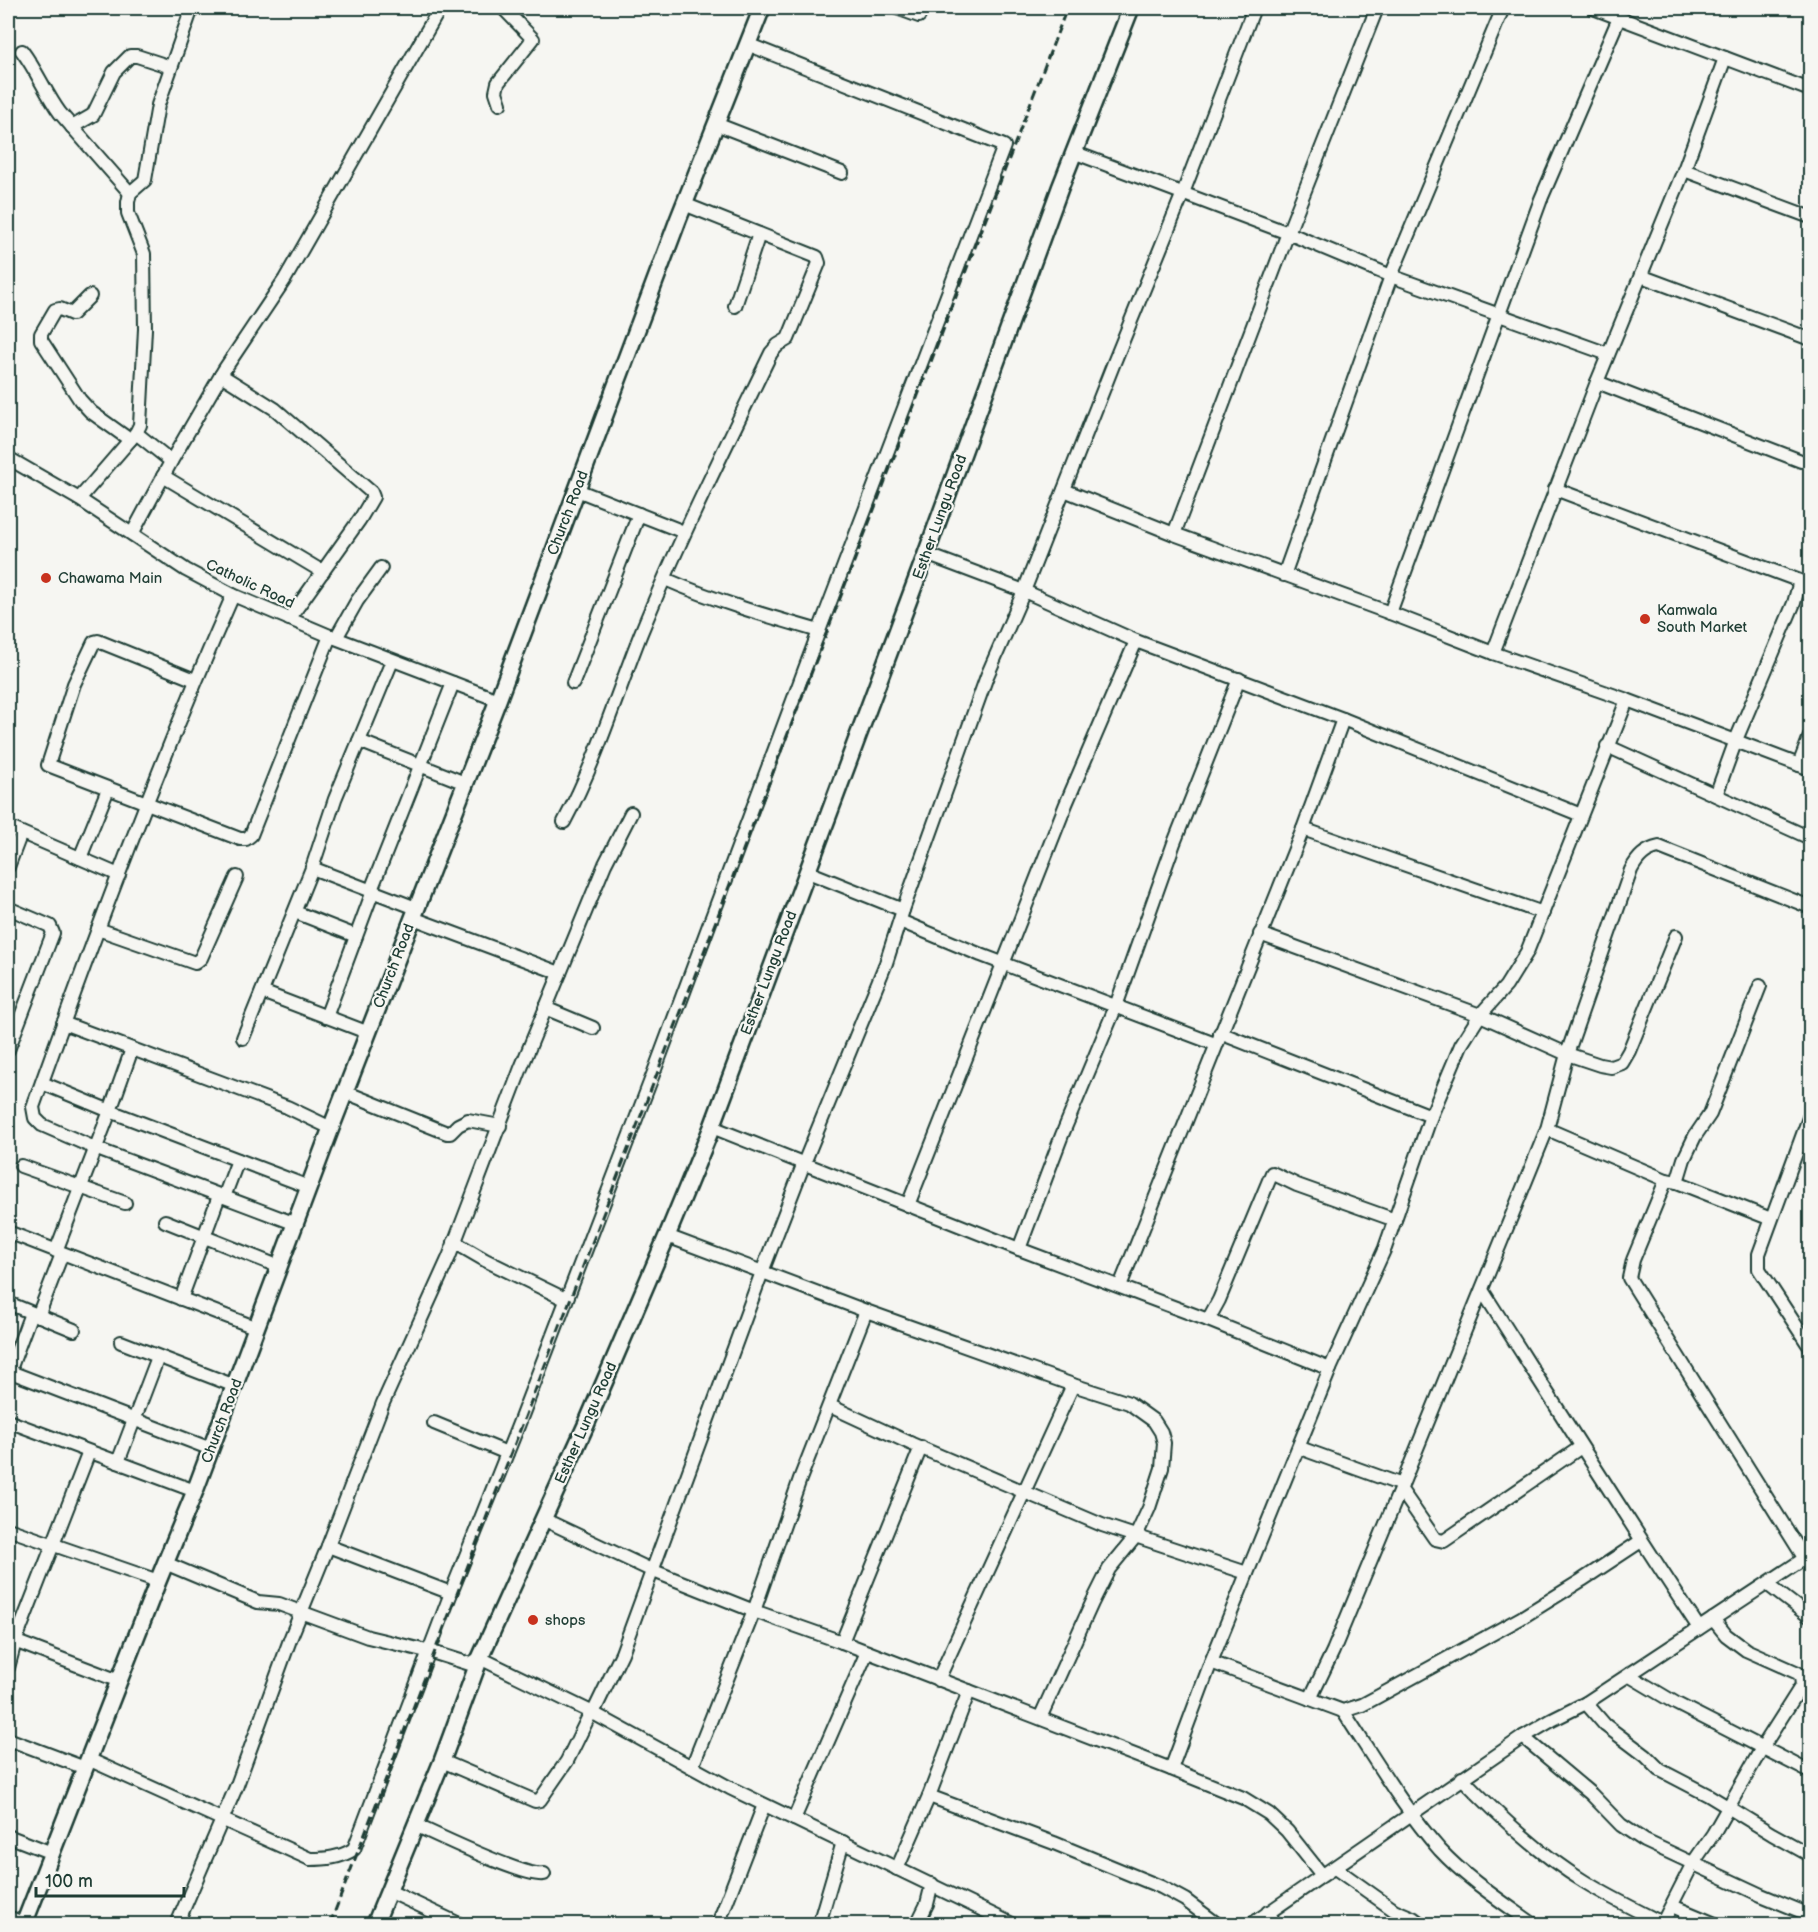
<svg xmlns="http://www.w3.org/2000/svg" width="1818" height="1932" viewBox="0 0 1818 1932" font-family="'Balsamiq Sans',sans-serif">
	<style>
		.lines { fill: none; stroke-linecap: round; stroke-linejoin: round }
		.minor-casing { stroke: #1f3d34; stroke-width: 16 }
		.tertiary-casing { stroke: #1f3d34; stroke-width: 20 }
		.minor { stroke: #f6f6f2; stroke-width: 12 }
		.tertiary { stroke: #f6f6f2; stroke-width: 15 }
		.rail { stroke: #1f3d34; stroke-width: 3; stroke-dasharray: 9 4.5; stroke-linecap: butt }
		.poi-dot { fill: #c8321e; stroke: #f6f6f2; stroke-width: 2 }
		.labels { text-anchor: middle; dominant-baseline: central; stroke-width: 4.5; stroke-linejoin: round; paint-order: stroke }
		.street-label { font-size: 15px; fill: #1f3d34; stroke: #f6f6f2 }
		.poi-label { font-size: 15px; fill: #1f3d34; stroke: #f6f6f2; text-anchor: start }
	</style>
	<rect width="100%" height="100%" fill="#f6f6f2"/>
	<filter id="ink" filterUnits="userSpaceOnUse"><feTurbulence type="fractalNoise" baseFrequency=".0167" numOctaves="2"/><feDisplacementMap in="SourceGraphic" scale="12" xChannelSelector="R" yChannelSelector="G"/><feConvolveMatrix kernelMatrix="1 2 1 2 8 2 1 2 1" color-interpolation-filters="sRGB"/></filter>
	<g filter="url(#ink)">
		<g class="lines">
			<defs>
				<g id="minor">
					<polyline points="897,8 919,16"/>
					<polyline points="1593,8 1810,90"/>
					<polyline points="747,44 1004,146 819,631"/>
					<path d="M22 51C37 71 46 94 60 113L130 193"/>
					<polyline points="500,104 496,92 498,83 533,39 503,8"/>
					<polyline points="716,124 842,173"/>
					<polyline points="72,127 93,115 114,72 130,56 137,56 171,67"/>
					<polyline points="1073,152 1288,233 1391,276 1608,354"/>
					<polyline points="1684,170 1810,217"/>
					<polyline points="1641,276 1810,339"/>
					<polyline points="90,296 72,314 60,309 55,310 41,334 41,340 80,400 91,412 130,440"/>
					<polyline points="735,306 759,234"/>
					<polyline points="221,375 275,409 371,492 373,497 360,519 289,619"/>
					<polyline points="1597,382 1801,461"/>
					<polyline points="136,433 171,461"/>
					<polyline points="8,458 79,499 186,570 233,595 330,636 498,700"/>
					<polyline points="163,476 323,572"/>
					<polyline points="1555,489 1800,581 1794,603 1736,740 1716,795"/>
					<polyline points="577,490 684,532"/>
					<polyline points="1064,490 1174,534 1390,613 1493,653 1627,700 1810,769"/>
					<polyline points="79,499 136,433 140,425 145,329 144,254 128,213 128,202 130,193 145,180 158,105 192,8"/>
					<polyline points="132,534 173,458 224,370 285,279 440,8"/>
					<polyline points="1174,534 1288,233 1377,8"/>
					<polyline points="926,554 1024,591 1136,641 1343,719 1581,815"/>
					<polyline points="1284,575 1391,276 1503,8"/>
					<path d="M233 595C159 763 95 934 33 1107L35 1118 42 1125 97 1149 296 1224"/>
					<polyline points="1390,613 1541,199 1619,18"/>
					<polyline points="336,638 357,601 381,568"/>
					<polyline points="1493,653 1597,382 1684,170 1725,58"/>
					<polyline points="392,661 335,799 312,868 416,908"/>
					<polyline points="195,680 98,641 94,642 74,684 48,765 240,839 246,839 251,835 330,636"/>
					<polyline points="573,683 639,514"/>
					<polyline points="359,741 465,783"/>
					<polyline points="1607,746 1810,838"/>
					<polyline points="1799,765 1810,736"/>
					<path d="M564 822C596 762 616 696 641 633 680 538 726 446 771 353L778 345 788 339 819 263 817 257 684 204"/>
					<polyline points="8,827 119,875"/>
					<polyline points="1303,829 1543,913"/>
					<polyline points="80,858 108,789"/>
					<polyline points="8,867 21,833"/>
					<polyline points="808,872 903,910"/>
					<polyline points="371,890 453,683"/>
					<polyline points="8,908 50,926 53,933 8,1050"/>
					<polyline points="295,912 356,936"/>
					<polyline points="413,918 560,973"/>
					<polyline points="900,921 981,955 1215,1044"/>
					<polyline points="98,929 195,963 201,958 237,877"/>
					<polyline points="1260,934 1480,1015 1567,1054 1600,1065 1611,1067 1622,1063 1629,1051 1676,936"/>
					<polyline points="262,992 369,1033"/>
					<polyline points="545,1008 593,1028"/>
					<polyline points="326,1017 373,891"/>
					<polyline points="63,1023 287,1107 331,1128"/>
					<polyline points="1220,1033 1431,1116"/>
					<polyline points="243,1038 312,868"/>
					<polyline points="42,1083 110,1111 132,1049"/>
					<polyline points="345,1092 447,1133 450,1133 458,1125 468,1120 500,1126"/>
					<polyline points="1810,1115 1759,1254 1759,1269 1810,1347"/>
					<polyline points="712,1127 1019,1249 1208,1320 1330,1369"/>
					<polyline points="1547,1129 1666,1180 1677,1182 1771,1219"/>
					<polyline points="21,1166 125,1203"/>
					<polyline points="1666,1180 1633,1260 1629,1278 1805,1559"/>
					<polyline points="1677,1182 1684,1159 1695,1136 1710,1114 1760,986"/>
					<polyline points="224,1197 238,1160"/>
					<polyline points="908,1205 1066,804 1136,641"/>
					<polyline points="165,1221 280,1267"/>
					<polyline points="8,1232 257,1328"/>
					<polyline points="667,1236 866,1311 1073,1385 1129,1403 1154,1421 1161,1432 1164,1443 1162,1468 1149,1508 1136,1536 1109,1569 1092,1603 1040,1718"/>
					<polyline points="454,1242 485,1260 565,1299"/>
					<polyline points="1019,1249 1062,1135 1116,1006 1174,843 1239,679"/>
					<polyline points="56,1251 110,1111 309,1187"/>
					<polyline points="1120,1286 1303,829 1343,719"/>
					<path d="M1482 1290C1554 1403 1625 1516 1699 1628"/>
					<polyline points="181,1299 219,1196"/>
					<polyline points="8,1303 74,1330"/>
					<polyline points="38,1316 62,1254"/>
					<polyline points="1208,1320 1219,1300 1272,1173 1297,1185 1395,1220"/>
					<polyline points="121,1342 235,1386"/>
					<polyline points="8,1371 211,1449"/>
					<polyline points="8,1375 31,1313"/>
					<polyline points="830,1406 912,1444 1102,1525 1247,1573"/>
					<polyline points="8,1421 195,1491"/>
					<polyline points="434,1423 507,1453"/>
					<path d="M1300 1448 1402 1485 1547 1129 1567 1054 1631 870C1638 857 1645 850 1659 847L1810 907"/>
					<polyline points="118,1462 158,1357"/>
					<polyline points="1401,1490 1435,1539 1444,1541 1581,1447"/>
					<polyline points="543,1519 651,1570 754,1611 842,1642 1171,1769 1243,1798 1269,1814 1287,1831 1322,1875"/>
					<polyline points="8,1529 158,1581"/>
					<polyline points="328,1546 451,1593"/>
					<polyline points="165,1563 258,1602 279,1604 368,1637 435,1653 470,1664 480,1658 593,1713 730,1788 1012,1924"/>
					<polyline points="1767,1584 1810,1617"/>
					<polyline points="9,1639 119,1681"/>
					<polyline points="842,1642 921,1447"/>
					<polyline points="1211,1662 1343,1711 1362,1705 1377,1697 1521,1618 1582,1580 1641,1541"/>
					<polyline points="8,1668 15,1642 89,1452"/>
					<polyline points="1630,1676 1677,1704 1810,1772"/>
					<polyline points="938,1680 1073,1385"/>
					<polyline points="1310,1699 1333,1651 1402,1485"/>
					<polyline points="1586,1703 1605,1725 1646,1756 1660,1770 1708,1795 1772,1834 1810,1855"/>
					<path d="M1343 1711C1374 1758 1403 1808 1440 1850 1467 1879 1501 1901 1533 1924"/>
					<polyline points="593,1713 622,1653 762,1272 804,1163 886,963 903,910 987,676 1024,591 1113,365 1183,193 1254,8"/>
					<polyline points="1523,1737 1591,1794 1621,1825 1645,1841 1761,1895 1810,1915"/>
					<polyline points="8,1739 85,1768"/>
					<path d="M88 1759 310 1859C326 1859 340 1858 354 1849L451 1593 518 1426 654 1072 819 631C767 616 715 601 665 579"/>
					<polyline points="442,1761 535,1801 540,1800 567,1761 591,1712"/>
					<polyline points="692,1767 754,1611 800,1479 866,1311"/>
					<polyline points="1171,1769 1211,1662 1330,1369 1385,1248 1431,1116 1461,1045 1480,1015 1506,986 1527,952 1627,700"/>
					<path d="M1462 1778C1499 1816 1539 1854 1585 1882 1609 1897 1636 1910 1662 1923"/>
					<polyline points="929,1796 1054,1843 1161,1887 1185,1900 1217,1924"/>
					<polyline points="794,1819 867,1652"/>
					<path d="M415 1825C437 1835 526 1878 544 1874"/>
					<polyline points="8,1836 52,1853"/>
					<polyline points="1335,1868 1394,1910 1413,1918 1421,1924"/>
					<polyline points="897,1869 929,1796 969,1691"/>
					<polyline points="389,1891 459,1924"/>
					<polyline points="1672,1906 1715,1924"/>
					<polyline points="1268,1912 1275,1924"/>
					<polyline points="8,1917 25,1924"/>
					<polyline points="177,1924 237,1785 291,1637 328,1546 383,1403 449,1257 521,1068 605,864 631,813"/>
					<polyline points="718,1924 764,1805"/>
					<polyline points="819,1924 843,1842"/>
					<polyline points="917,1924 927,1904 932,1884"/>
					<polyline points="1252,1924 1523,1737 1552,1720 1586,1703 1810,1555"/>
					<polyline points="1662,1924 1693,1863 1713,1834 1762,1748 1802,1685 1801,1677 1798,1673 1746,1650 1726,1635 1713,1619"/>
				</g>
				<g id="tertiary">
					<polyline points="24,1924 158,1581 195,1491 331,1128 498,700 678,220 762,8"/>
					<polyline points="375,1924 442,1761 480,1658 586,1425 667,1236 712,1127 926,554 1060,188 1131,8"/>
				</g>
			</defs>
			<use href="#minor" class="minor-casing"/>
			<use href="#tertiary" class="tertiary-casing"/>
			<use href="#minor" class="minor"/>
			<use href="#tertiary" class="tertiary"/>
			<polyline class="rail" points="330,1924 1067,8"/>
		</g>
	</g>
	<g class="poi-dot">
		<circle cx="46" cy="578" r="6"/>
		<circle cx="1645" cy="619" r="6"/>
		<circle cx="533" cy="1620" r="6"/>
	</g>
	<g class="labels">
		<g class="street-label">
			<text transform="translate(568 513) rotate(-69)">Church Road</text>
			<text transform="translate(940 517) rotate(-70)">Esther Lungu Road</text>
			<text transform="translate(250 584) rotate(25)">Catholic Road</text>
			<text transform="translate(394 966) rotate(-69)">Church Road</text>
			<text transform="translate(769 973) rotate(-69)">Esther Lungu Road</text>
			<text transform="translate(222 1421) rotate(-69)">Church Road</text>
			<text transform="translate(586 1423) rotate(-66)">Esther Lungu Road</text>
		</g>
		<g class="poi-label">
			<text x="58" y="578">Chawama Main</text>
			<text x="1657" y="610">Kamwala<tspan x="1657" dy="17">South Market</tspan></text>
			<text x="545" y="1620">shops</text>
		</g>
	</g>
	<rect width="1818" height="1932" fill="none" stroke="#f6f6f2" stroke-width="30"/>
	<rect x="15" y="15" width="1788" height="1902" fill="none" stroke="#1f3d34" stroke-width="2" filter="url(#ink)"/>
	<path d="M36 1887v9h148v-9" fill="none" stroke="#1f3d34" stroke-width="3"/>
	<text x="45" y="1887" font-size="18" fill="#1f3d34" stroke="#f6f6f2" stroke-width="4.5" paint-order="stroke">100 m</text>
</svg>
